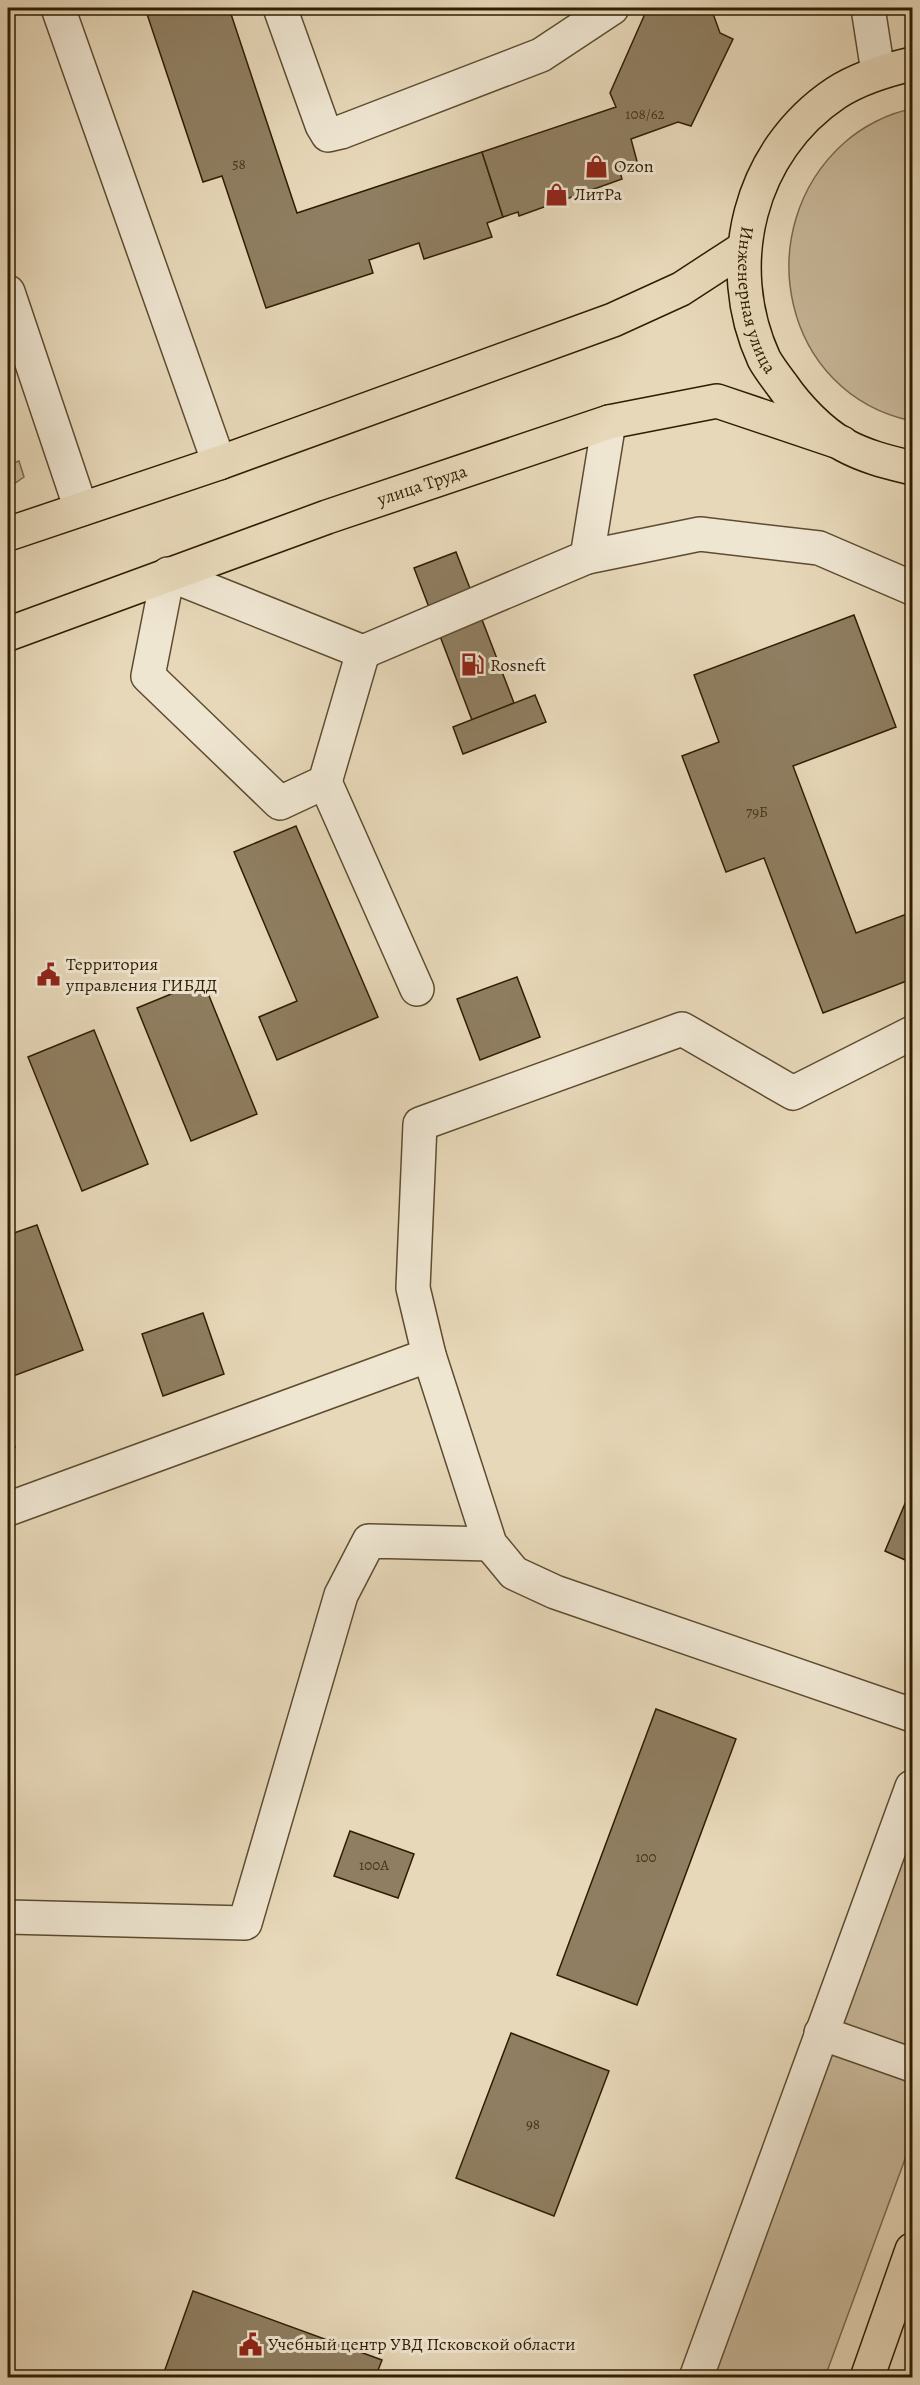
<svg xmlns="http://www.w3.org/2000/svg" width="920" height="2385" viewBox="0 0 920 2385" font-family="Alegreya,serif">
	<style>
		.green { fill: #c8b89a; stroke: #7c6a4e; stroke-width: 1.5 }
		.building { fill: #8f7e61; stroke: #301d02; stroke-width: 1.5 }
		.lines { fill: none; stroke-linecap: round; stroke-linejoin: round }
		.minor-casing { stroke: #5e4c30; stroke-width: 36 }
		.major-casing { stroke: #301d02; stroke-width: 36 }
		.minor { stroke: #efe6d2; stroke-width: 33 }
		.major { stroke: #e7d8b9; stroke-width: 33 }
		.labels { text-anchor: middle; dominant-baseline: central; stroke-width: 6; stroke-linejoin: round; paint-order: stroke }
		.number-label { font-size: 15px; fill: #48351a }
		.poi-label { font-size: 18px; fill: #301d02; stroke: #efe6d2; text-anchor: start }
		.street-label { font-size: 18px; fill: #301d02; stroke: #efe6d2 }
	</style>
	<rect width="100%" height="100%" fill="#e7d8b9"/>
	<filter id="stains"><feTurbulence type="fractalNoise" baseFrequency=".00333" numOctaves="4"/><feColorMatrix values="0 0 0 0 .2 0 0 0 0 .09 0 0 0 0 .02 0 0 0 .5 -.17"/></filter>
	<radialGradient id="worn" r=".72"><stop offset=".6" stop-color="#630" stop-opacity="0"/><stop offset="1" stop-color="#630" stop-opacity=".3"/></radialGradient>
	<g class="green">
		<path d="M912 109V421C782 394 748 229 844 143 862 127 888 113 912 109Z"/>
		<polygon points="19,461 24,477 8,488 8,465"/>
		<polygon points="912,1807 912,2140 825,2377 702,2378"/>
	</g>
	<g class="building">
		<polygon points="145,8 229,8 297,213 482,152 503,217 487,223 492,237 424,259 419,243 369,260 373,273 266,308 222,176 203,182"/>
		<polygon points="642,8 711,8 720,33 733,39 691,126 678,122 631,139 638,165 620,172 622,179 519,216 518,212 503,217 482,152 616,107 610,93 644,16"/>
		<polygon points="8,419 13,433 8,435"/>
		<polygon points="456,552 514,703 472,720 414,568"/>
		<polygon points="854,615 896,727 793,766 856,933 912,912 912,979 823,1013 764,858 726,872 682,756 719,742 694,675"/>
		<polygon points="535,695 546,722 463,754 453,727"/>
		<polygon points="296,826 378,1017 277,1060 259,1017 297,1001 234,852"/>
		<polygon points="517,977 540,1037 480,1060 457,999"/>
		<polygon points="203,981 257,1114 191,1141 137,1008"/>
		<polygon points="94,1030 148,1164 82,1191 28,1057"/>
		<polygon points="37,1225 83,1350 8,1378 8,1235"/>
		<polygon points="203,1313 224,1374 163,1396 142,1334"/>
		<polygon points="8,1426 15,1447 8,1450"/>
		<polygon points="912,1487 912,1563 885,1551"/>
		<polygon points="656,1709 736,1739 637,2005 557,1975"/>
		<polygon points="350,1831 414,1854 398,1898 334,1876"/>
		<polygon points="511,2033 609,2071 554,2216 456,2178"/>
		<polygon points="193,2291 382,2360 375,2378 162,2378"/>
		<polygon points="412,2372 428,2378 410,2378"/>
	</g>
	<g class="lines">
		<defs>
			<g id="minor">
				<polyline points="58,8 219,463"/>
				<polyline points="280,8 322,125 328,135 341,132 541,55 612,8"/>
				<polyline points="868,8 878,72"/>
				<polyline points="8,292 81,509"/>
				<polyline points="587,557 700,534 819,548 912,588"/>
				<polygon points="168,574 363,652 325,782 280,803 148,676"/>
				<polyline points="363,652 587,557 609,422"/>
				<polyline points="325,782 417,989"/>
				<polyline points="912,1033 793,1093 682,1029 420,1124 413,1288 429,1355 490,1544 514,1573 555,1592 912,1715"/>
				<polyline points="8,1509 429,1355"/>
				<polyline points="8,1917 245,1923 341,1595 369,1541 490,1544"/>
				<polyline points="821,2033 912,2065"/>
				<polyline points="696,2378 912,1787"/>
			</g>
			<g id="major">
				<path id="s1" d="M912 64C886 70 859 78 836 93 749 151 721 265 764 359 769 368 776 377 782 385 797 407 821 432 844 445 866 457 888 462 912 468"/>
				<polyline points="8,534 219,463 613,320 681,289 744,248"/>
				<path id="s2" d="M8 634 327 517 609 422 717 401 842 443"/>
				<polyline points="867,2378 912,2250"/>
			</g>
		</defs>
		<use href="#minor" class="minor-casing"/>
		<use href="#major" class="major-casing"/>
		<use href="#minor" class="minor"/>
		<use href="#major" class="major"/>
	</g>
	<defs>
		<symbol id="shop-bare" viewBox="-9 -9 18 18"><path d="M-5-2.5h2.3a2.7 3.5 0 0 1 5.4 0H5L5.5 6h-11ZM-1.5-2.5h3a1.5 2.3 0 0 0-3 0Z" fill="#8f2418" stroke="#efe6d2" stroke-width="2.5" paint-order="stroke"/></symbol>
		<symbol id="fuel-bare" viewBox="-9 -9 18 18"><path d="M-5.5-6h7V0h2V4h1.3V-2.5L3-4.5l.8-.8L6-3V5H2.5V1h-1V6h-7ZM-4.2-4.7v3.2H.2V-4.7Z" fill="#8f2418" stroke="#efe6d2" stroke-width="2.5" paint-order="stroke"/></symbol>
		<symbol id="civic-bare" viewBox="-9 -9 18 18"><path d="M-.6-6.5H3V-4.5H.6V-3L4-1V1h2V6H-6V1h2V-1L-.6-3ZM-1.2 2.5V6h2.4V2.5Z" fill="#8f2418" stroke="#efe6d2" stroke-width="2.5" paint-order="stroke"/></symbol>
	</defs>
	<g fill-rule="evenodd">
		<use href="#shop-bare" x="580" y="150" width="33" height="33"/>
		<use href="#shop-bare" x="540" y="178" width="33" height="33"/>
		<use href="#fuel-bare" x="456" y="648" width="33" height="33"/>
		<use href="#civic-bare" x="32" y="958" width="33" height="33"/>
		<use href="#civic-bare" x="234" y="2328" width="33" height="33"/>
	</g>
	<g class="labels">
		<g class="number-label">
			<text x="645" y="114">108/62</text>
			<text x="239" y="164">58</text>
			<text x="757" y="812">79Б</text>
			<text x="646" y="1857">100</text>
			<text x="374" y="1865">100А</text>
			<text x="533" y="2124">98</text>
		</g>
		<g class="poi-label">
			<text x="614" y="166">Ozon</text>
			<text x="574" y="194">ЛитРа</text>
			<text x="490" y="665">Rosneft</text>
			<text x="66" y="964">Территория<tspan x="66" dy="21">управления ГИБДД</tspan></text>
			<text x="268" y="2344">Учебный центр УВД Псковской области</text>
		</g>
		<g class="street-label">
			<text stroke="none"><textPath href="#s1" startOffset="321">Инженерная улица</textPath></text>
			<text stroke="none"><textPath href="#s2" startOffset="440">улица Труда</textPath></text>
		</g>
	</g>
	<rect width="920" height="2385" fill="none" stroke="#e7d8b9" stroke-width="30"/>
	<rect x="9" y="9" width="902" height="2367" fill="none" stroke="#301d02" stroke-width="3"/>
	<rect x="15" y="15" width="890" height="2355" fill="none" stroke="#301d02" stroke-width="1.5"/>
	<rect width="100%" height="100%" filter="url(#stains)"/>
	<rect width="100%" height="100%" fill="url(#worn)"/>
</svg>
